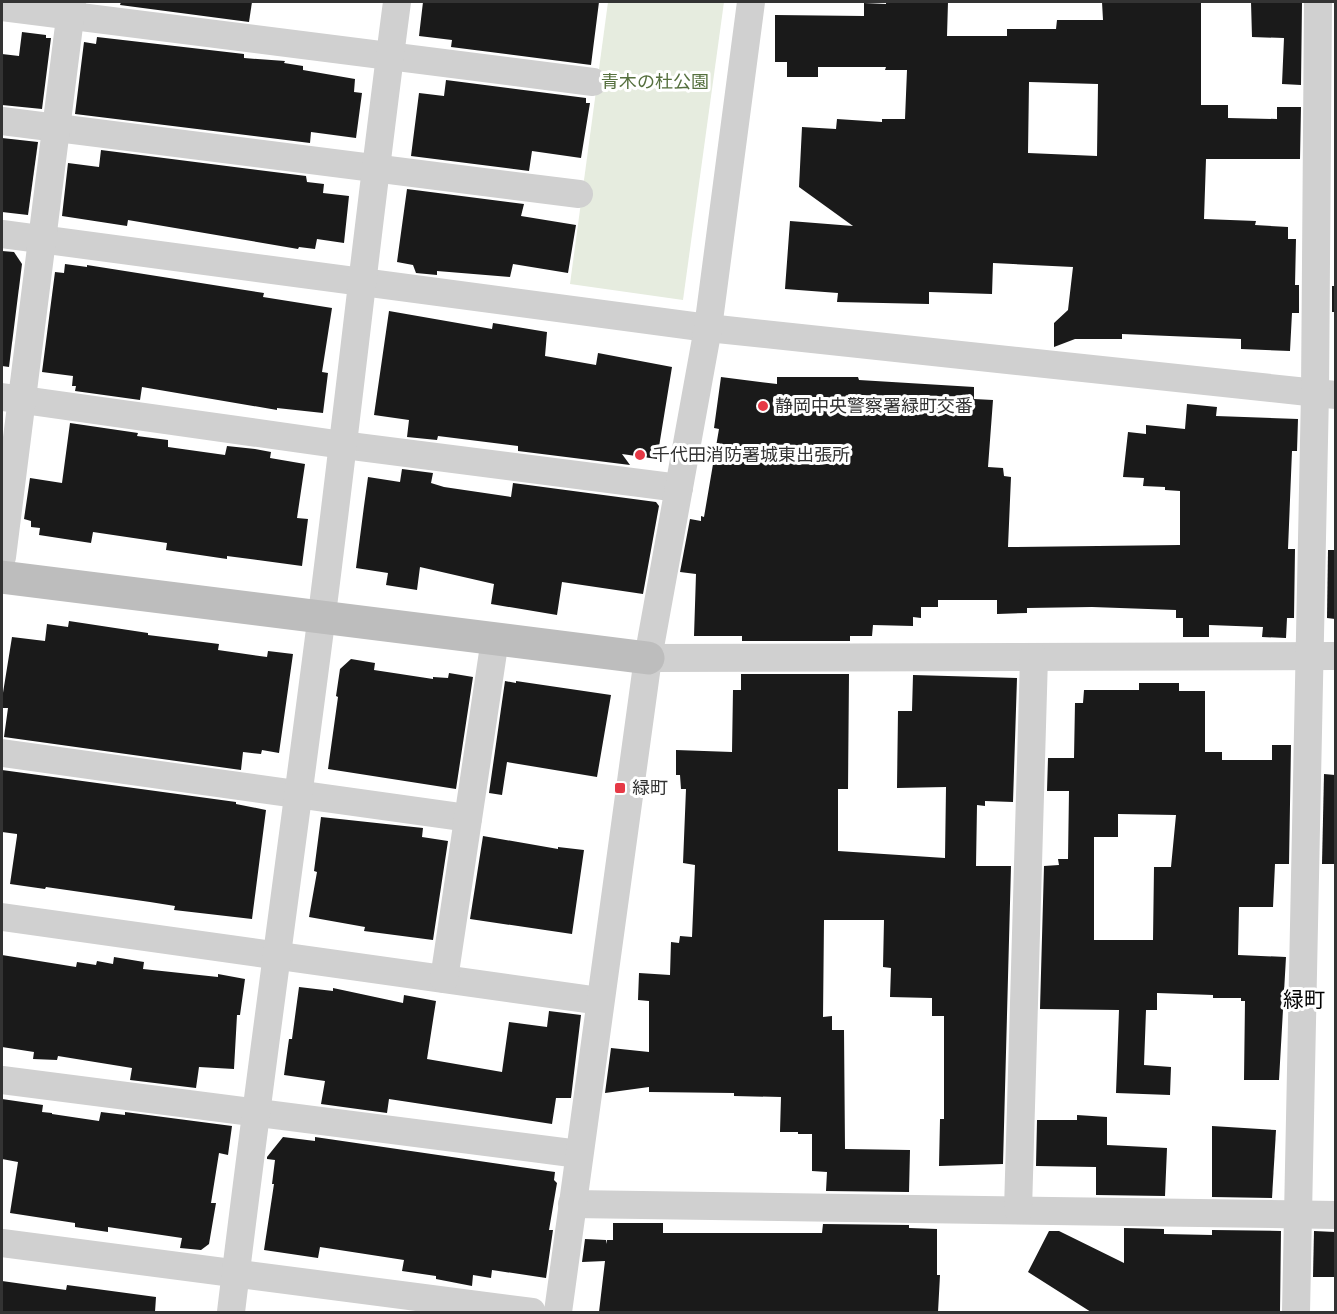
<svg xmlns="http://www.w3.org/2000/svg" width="1337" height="1314" viewBox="0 0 1337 1314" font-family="'Nunito Sans','Noto Sans JP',sans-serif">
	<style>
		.green { fill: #e6ecdf }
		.building { fill: #1a1a1a; fill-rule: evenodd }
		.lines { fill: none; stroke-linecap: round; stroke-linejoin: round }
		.street { stroke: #d0d0d0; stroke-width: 28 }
		.secondary { stroke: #bdbdbd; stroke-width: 33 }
		.poi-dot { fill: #e63946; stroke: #fff; stroke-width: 2 }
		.labels { text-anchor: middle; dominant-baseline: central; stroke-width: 6; stroke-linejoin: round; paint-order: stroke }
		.park-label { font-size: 18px; fill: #56703f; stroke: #fff }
		.poi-label { font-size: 18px; fill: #333; stroke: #fff; text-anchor: start }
		.quarter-label { font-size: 21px; fill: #000; stroke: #fff }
	</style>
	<rect width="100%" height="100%" fill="#fff"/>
	<polygon class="green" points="608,2 724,2 683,300 570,284"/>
	<g class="building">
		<polygon points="121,2 252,2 249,22 120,5"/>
		<polygon points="423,2 599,2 591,65 451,47 452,40 419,36"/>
		<path d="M886 2H948L947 36H1007V29H1056L1057 20H1103L1102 2H1201V105H1228V118L1277 119V107H1301L1300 159H1206L1204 219 1256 221 1255 225 1288 227V239H1296L1295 285H1299V313H1292L1290 351 1241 349V339L1122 334V339H1075L1054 347V323L1068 310 1073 267 993 263 992 294 929 292V304L837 302 838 293 785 289 790 221 853 226 799 187 802 127 836 129 837 119 882 122V119H905L907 70H885L886 67H818V77H787V62H775V15L864 16V3L886 4ZM1029 82 1098 84 1097 156 1028 153Z"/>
		<polygon points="1251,2 1302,2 1301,85 1282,84 1284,38 1252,37"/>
		<polygon points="1335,2 1335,85 1334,85"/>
		<polygon points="22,32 46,35 46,38 51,38 42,109 2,105 2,54 19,56"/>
		<polygon points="97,37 244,54 244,58 285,61 284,63 303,66 303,70 355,79 354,92 362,93 356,138 311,132 310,143 75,114 84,42 96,44"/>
		<polygon points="446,80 586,98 586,103 590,103 581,158 532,151 529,171 411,156 419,93 444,96"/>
		<polygon points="2,138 38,142 28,215 2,212"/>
		<polygon points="101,150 306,176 307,182 324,184 323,193 349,196 344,243 317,239 315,249 299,247 298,249 128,220 127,226 62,216 68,163 99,167"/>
		<polygon points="407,189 524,204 521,216 576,225 568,273 513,264 510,277 437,271 437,275 416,273 413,265 397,262"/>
		<polygon points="2,251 14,252 22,264 9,367 2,366"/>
		<polygon points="65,264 87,267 87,265 264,293 263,297 332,308 322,372 328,373 323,413 277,408 277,410 142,387 140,400 75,391 76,386 72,386 73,376 42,372 55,272 64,273"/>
		<rect x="1332" y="286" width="3" height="26"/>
		<polygon points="389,311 492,329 493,323 547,332 545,356 596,365 598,353 672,367 657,459 622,454 630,465 518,451 518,446 438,436 437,440 407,437 409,420 374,415"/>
		<polygon points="721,377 777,384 777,377 858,377 859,380 974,387 974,399 993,400 988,467 1003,468 1004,476 1011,477 1008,547 1180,545 1180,491 1165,490 1165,487 1143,486 1144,478 1123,477 1128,432 1146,434 1146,425 1185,429 1187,404 1217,407 1216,416 1298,419 1297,451 1292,451 1288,549 1295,549 1294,618 1287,618 1286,638 1262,637 1263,627 1209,625 1209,637 1183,637 1183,618 1176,618 1176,610 1092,607 1027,608 1027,613 997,614 997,600 938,600 938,607 921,607 921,618 913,617 913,626 873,625 872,636 850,636 850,641 742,641 742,636 694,636 696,574 680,572 690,519 701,521 701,516 704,517 719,429 714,428"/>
		<polygon points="70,423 138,433 137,436 168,440 168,447 225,455 227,446 255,449 271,452 270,458 305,464 297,518 308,519 302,566 227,556 227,559 166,550 167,543 93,532 91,543 39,535 40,528 31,527 31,521 24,519 30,478 62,483"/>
		<polygon points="402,469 433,473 431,483 444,487 511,497 513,483 656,502 659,506 643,594 562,582 557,615 491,604 494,584 420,567 417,590 386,585 388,573 356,568 364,506 368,477 400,482"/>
		<polygon points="1328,550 1335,550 1335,619 1327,618"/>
		<polygon points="69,621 148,633 148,635 219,644 218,650 267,657 268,651 293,654 279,753 262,750 261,754 243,752 241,770 4,737 8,708 2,708 2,699 12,637 45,641 47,624 68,627"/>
		<polygon points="351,659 375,663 374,670 433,679 433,677 448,678 449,673 473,677 456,789 328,769 338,697 336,696 340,669"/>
		<polygon points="741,674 849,674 848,789 838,789 838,851 945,858 946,787 897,788 898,711 912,711 913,675 1017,678 1013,802 985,801 985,806 977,805 976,866 1011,866 1003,1164 939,1166 940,1119 944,1119 944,1016 932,1016 932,998 890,997 891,968 883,967 884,920 824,920 823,1017 832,1016 832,1030 844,1030 845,1149 910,1150 909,1192 826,1191 827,1172 812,1171 812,1134 798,1134 798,1132 780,1132 781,1097 734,1096 734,1093 649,1092 649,1087 605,1093 611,1048 649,1052 649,1001 638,1000 639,973 670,975 671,942 679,943 680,936 692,937 695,865 683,863 686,789 681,789 680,775 676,775 676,750 732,752 733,690 741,690"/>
		<polygon points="505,681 516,683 516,681 611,695 597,777 507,762 502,795 489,793"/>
		<path d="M1139 683H1179V691H1205V752H1222V760H1272V745H1291L1289 864H1275L1273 907H1239L1238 955 1286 957 1279 1080H1244L1245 1001H1241V998H1213V995L1157 993V1010H1146L1144 1065 1171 1067 1170 1095 1116 1093 1119 1010 1040 1009 1044 866 1059 865 1058 859H1068L1069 791H1047L1048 758H1074L1075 703H1083L1084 690H1139ZM1118 814 1176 815 1171 867H1154L1153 940H1094V837H1118Z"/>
		<polygon points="2,770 236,802 236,804 266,810 252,919 174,910 175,906 150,902 46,887 45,889 10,884 17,836 17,834 2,832"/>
		<polygon points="1324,774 1335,775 1335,864 1322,864"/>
		<polygon points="321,817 423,828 422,837 448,841 433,940 364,931 365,927 309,917 317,872 314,871"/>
		<polygon points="483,836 558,849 558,847 584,850 572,934 470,919"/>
		<polygon points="2,955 76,967 77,962 96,965 97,961 113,964 114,957 144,962 143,969 218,977 218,974 245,979 240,1015 237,1015 234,1069 199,1067 196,1088 130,1080 132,1068 58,1056 57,1060 33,1059 34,1052 2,1047"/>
		<polygon points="299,987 333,991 333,988 403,1003 404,995 436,1001 427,1059 502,1072 509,1022 547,1027 549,1011 581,1015 571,1098 556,1098 552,1124 389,1099 387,1113 321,1104 325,1081 284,1075 289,1039 292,1039"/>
		<polygon points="2,1099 43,1105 42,1112 52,1113 52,1114 99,1121 101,1112 125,1115 125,1112 232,1126 228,1155 219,1153 211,1203 216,1203 209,1244 201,1250 180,1248 182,1238 108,1227 108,1232 75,1227 75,1223 10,1213 18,1162 2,1159"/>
		<polygon points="1077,1115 1107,1117 1107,1145 1167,1148 1165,1196 1096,1195 1096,1167 1036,1166 1037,1120 1077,1120"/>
		<polygon points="1212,1126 1276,1130 1272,1198 1212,1197"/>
		<polygon points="283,1137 315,1141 315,1137 555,1172 554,1180 557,1183 549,1230 553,1230 546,1278 492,1270 491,1278 473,1275 472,1286 436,1279 436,1276 402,1271 404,1260 320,1247 318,1258 264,1250 274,1184 272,1184 275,1160 267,1159 267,1157"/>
		<polygon points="613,1223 663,1223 663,1233 822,1233 823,1224 909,1225 909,1228 937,1229 937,1275 940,1275 938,1312 599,1312 605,1261 582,1262 585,1239 606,1240 606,1244 607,1240 613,1240"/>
		<polygon points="1124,1228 1164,1229 1164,1234 1212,1235 1212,1230 1281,1231 1280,1312 1091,1312 1028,1272 1049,1231 1059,1231 1124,1263"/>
		<polygon points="1314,1231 1335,1232 1335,1277 1313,1277"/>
		<polygon points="2,1281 66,1290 67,1285 156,1297 155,1312 2,1312"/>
	</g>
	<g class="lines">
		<g class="street">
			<polyline points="2,7 593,82"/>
			<polyline points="2,121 579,194"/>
			<polyline points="2,234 708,328 1336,395"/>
			<polyline points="2,397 343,445 679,488"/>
			<polyline points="2,557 72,2"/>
			<polyline points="648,658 1336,656"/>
			<polyline points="2,753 468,818"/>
			<polyline points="2,917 600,1001"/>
			<polyline points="444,979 495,639"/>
			<polyline points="2,1080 579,1154"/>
			<polyline points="572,1204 1336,1215"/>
			<polyline points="1018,1210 1034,657"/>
			<polyline points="2,1243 532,1312"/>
			<path d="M231 1312C259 1080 292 847 322 614 348 410 370 206 397 2"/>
			<polyline points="558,1312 648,658 708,328 751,2"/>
			<polyline points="1296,1312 1315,393 1318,2"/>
		</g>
		<polyline class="secondary" points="2,577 648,658"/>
	</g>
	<g class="poi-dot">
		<circle cx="763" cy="406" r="6"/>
		<circle cx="640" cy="455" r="6"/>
		<rect x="614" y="782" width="12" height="12" rx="3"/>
	</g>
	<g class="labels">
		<g class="park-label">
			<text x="655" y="82">青木の杜公園</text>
		</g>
		<g class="poi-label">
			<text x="775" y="406">静岡中央警察署緑町交番</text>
			<text x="652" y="455">千代田消防署城東出張所</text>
			<text x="632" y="788">緑町</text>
		</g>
		<g class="quarter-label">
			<text x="1304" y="1000">緑町</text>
		</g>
	</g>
	<rect width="1337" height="1314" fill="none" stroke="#333333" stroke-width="6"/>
</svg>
